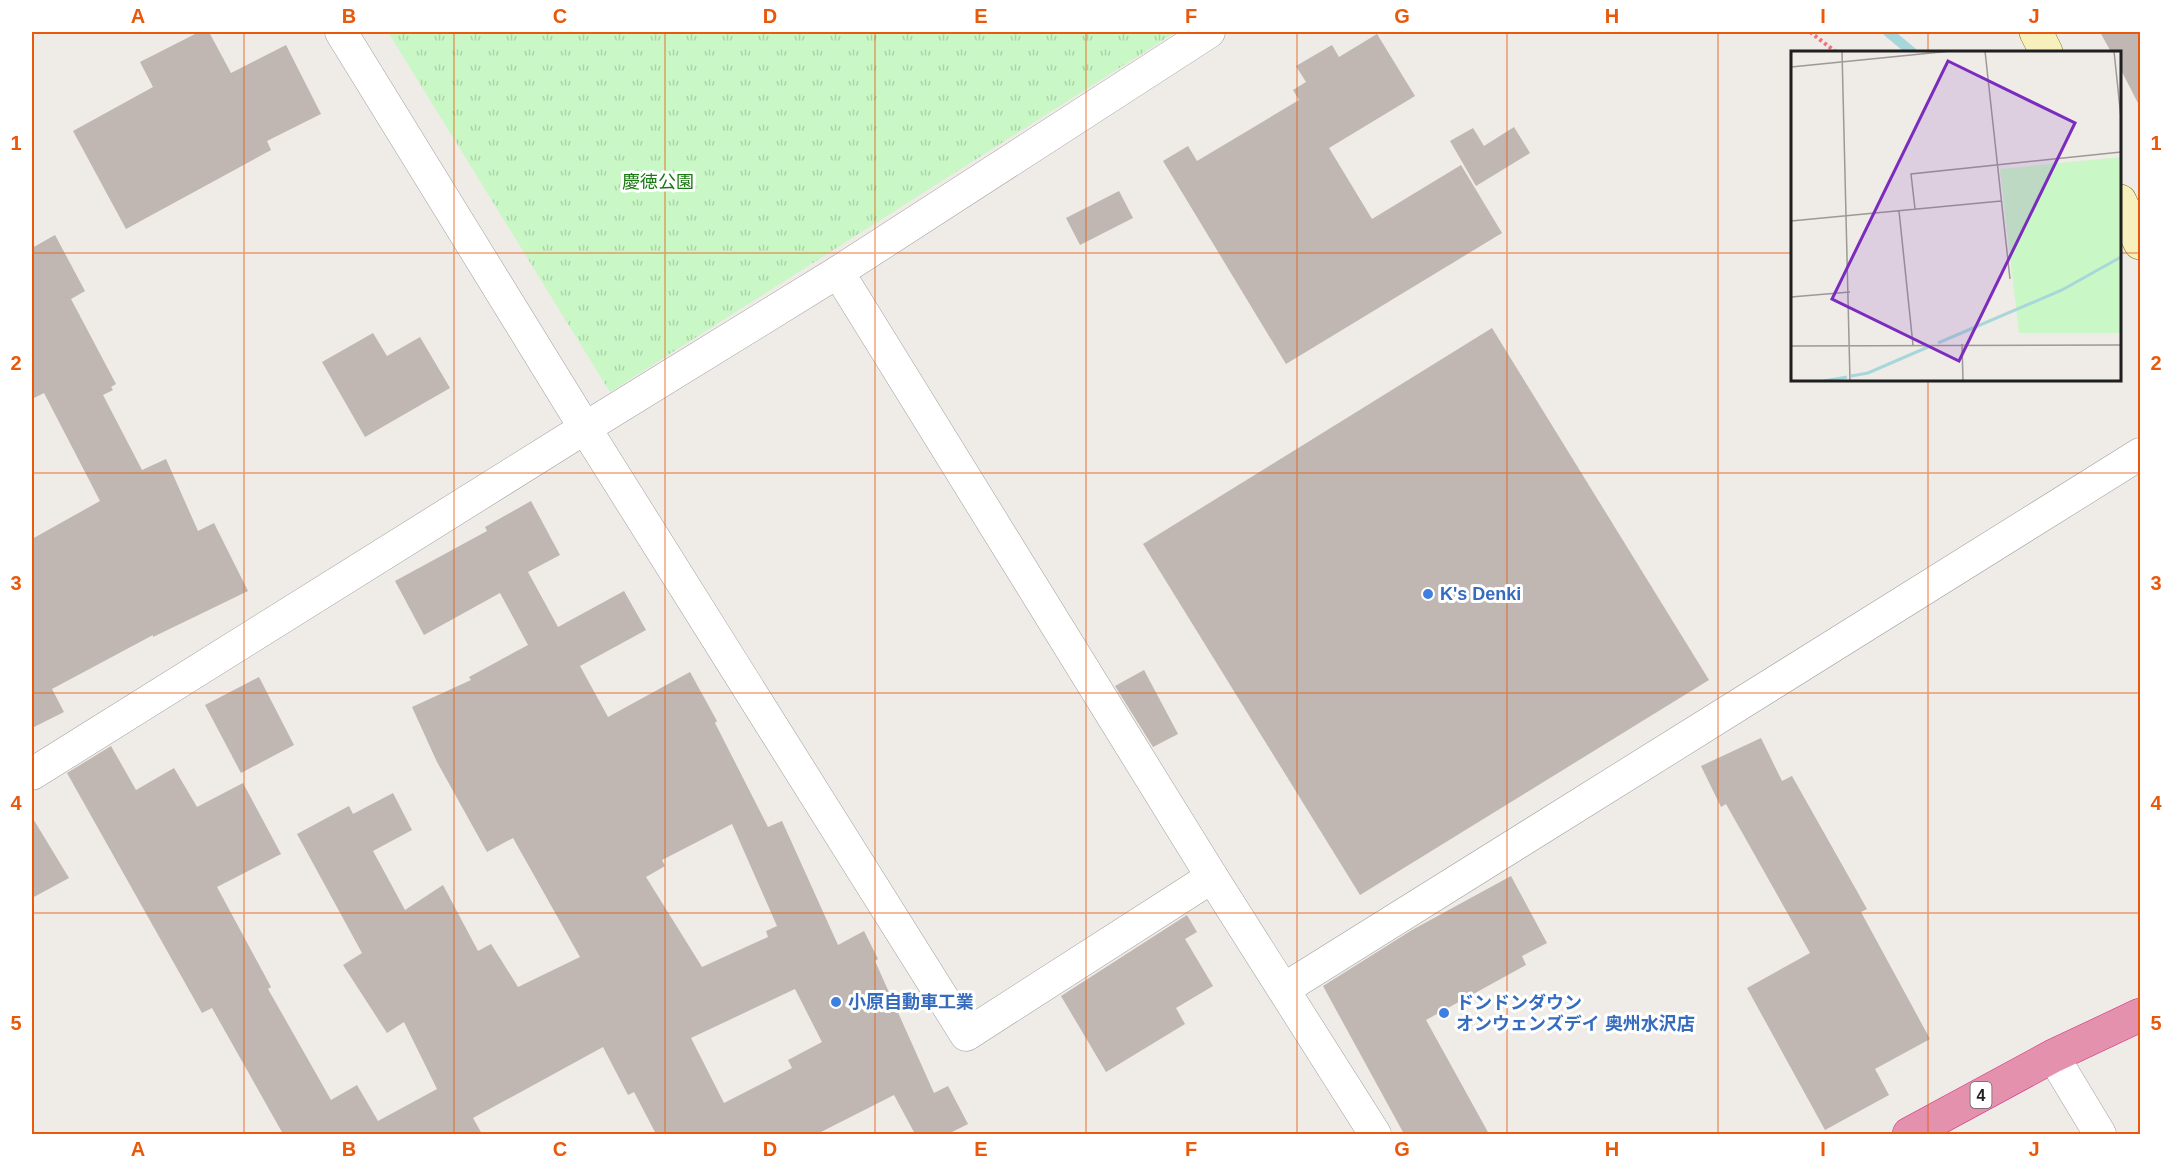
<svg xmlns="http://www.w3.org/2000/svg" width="2172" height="1166" viewBox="0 0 2172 1166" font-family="Arial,'Noto Sans JP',sans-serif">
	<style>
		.park { fill: url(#park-tufts) }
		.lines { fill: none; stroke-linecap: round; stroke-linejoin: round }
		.stream { stroke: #a8d7db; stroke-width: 10 }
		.building { fill: #c0b6b2; fill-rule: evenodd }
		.street-casing { stroke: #a0a0a0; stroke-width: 33 }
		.secondary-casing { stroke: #726d0a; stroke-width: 34 }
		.highway-casing { stroke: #d32d80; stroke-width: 34 }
		.path { stroke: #f3737a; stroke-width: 4; stroke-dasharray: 3 3; stroke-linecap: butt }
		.street { stroke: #fff; stroke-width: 32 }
		.secondary { stroke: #f7f0bc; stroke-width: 33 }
		.highway { stroke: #e391ad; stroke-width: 33 }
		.grid { fill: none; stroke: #e8590c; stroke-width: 1.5; stroke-opacity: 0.55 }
		.shop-dot { fill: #3f7fe0; stroke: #fff; stroke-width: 2 }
		.labels { text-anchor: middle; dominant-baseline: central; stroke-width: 6; stroke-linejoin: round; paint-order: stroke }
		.shield { fill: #fff; stroke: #626262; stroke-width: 1.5 }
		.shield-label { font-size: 16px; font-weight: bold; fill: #1f1f1f }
		.park-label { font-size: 18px; fill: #187911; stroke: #fff }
		.shop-label { font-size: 18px; font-weight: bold; fill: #366cbe; stroke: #fff; text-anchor: start }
		.inset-river { fill: none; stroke: #a8d7db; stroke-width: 3 }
		.inset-road { fill: none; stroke: #9c9996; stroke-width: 1.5 }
		.view { fill: #7b2cbf; fill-opacity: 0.15; stroke: #7b2cbf; stroke-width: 3 }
		.inset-edge { fill: none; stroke: #1f1f1f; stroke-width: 3 }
		.neatline { fill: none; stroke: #e8590c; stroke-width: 2 }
		.grid-label { font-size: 20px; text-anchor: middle; font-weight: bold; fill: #e8590c }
	</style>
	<defs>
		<pattern id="park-tufts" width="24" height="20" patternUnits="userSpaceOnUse" patternTransform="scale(1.5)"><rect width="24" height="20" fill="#c9f7c5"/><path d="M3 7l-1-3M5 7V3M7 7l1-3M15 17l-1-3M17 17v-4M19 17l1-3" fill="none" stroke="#acd3a9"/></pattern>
	</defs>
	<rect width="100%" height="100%" fill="#efebe6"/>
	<polygon class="park" points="388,32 1176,32 610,392"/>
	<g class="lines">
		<polyline class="stream" points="1888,32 1912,52"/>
	</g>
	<g class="building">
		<polygon points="199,32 209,32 231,73 286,45 321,114 267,141 271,150 126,229 73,131 153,87 140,62"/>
		<polygon points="2100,32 2140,32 2140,107 2120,68 2120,52 2111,52"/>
		<polygon points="1377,34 1415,96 1329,148 1372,219 1461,165 1502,233 1286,364 1163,161 1188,146 1197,161 1299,100 1293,90 1306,82 1296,66 1332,45 1339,57"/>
		<polygon points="1514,127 1530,153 1476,186 1450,141 1473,128 1484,146"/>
		<polygon points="1119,191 1133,218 1080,245 1066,218"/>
		<polygon points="55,235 85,291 71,299 116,384 111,387 113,390 103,395 142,470 166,459 198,531 214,523 248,591 153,637 153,635 52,689 64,712 32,728 32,539 100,501 44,393 32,399 32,248"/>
		<polygon points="1492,328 1709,680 1360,895 1143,544"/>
		<polygon points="373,333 387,356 420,337 450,388 365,437 322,362"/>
		<path d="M531 501 560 555 528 572 558 627 624 591 646 630 580 666 608 717 690 672 717 721 715 723 768 827 782 821 838 945 864 931 878 959 875 961 934 1093 948 1086 968 1124 948 1134H915L894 1095 817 1134H656L634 1092 628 1095 603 1047 473 1118 482 1134H283L212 1008 202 1013 67 773 111 746 136 790 174 768 197 807 243 783 281 854 217 887 271 987 268 989 331 1100 357 1085 378 1121 437 1089 404 1022 387 1033 343 965 362 953 297 834 349 806 353 814 393 793 412 830 373 851 405 910 443 885 478 951 491 944 518 987 580 957 513 838 487 852 437 762 412 707 471 680 469 677 528 645 500 593 424 635 395 581 487 531 485 527ZM732 824 777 926 766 931 768 937 702 967 646 877 665 866 662 860ZM795 989 822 1042 788 1060 792 1068 724 1103 691 1038Z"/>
		<polygon points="1144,670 1178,734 1153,747 1115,686"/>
		<polygon points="259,677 294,745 241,773 205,705"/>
		<polygon points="1761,738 1782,781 1792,776 1867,909 1861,912 1930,1039 1875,1069 1889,1095 1825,1130 1747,988 1810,953 1726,804 1721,807 1701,766"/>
		<polygon points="32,817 69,878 32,898"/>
		<polygon points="1511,876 1547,943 1522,956 1526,965 1426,1020 1489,1134 1404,1134 1323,986 1412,930"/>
		<polygon points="1187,915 1197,932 1185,939 1213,986 1176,1008 1185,1024 1106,1072 1061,996"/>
	</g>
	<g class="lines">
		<defs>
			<g id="street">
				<polyline points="341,32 585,428 966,1035 1212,877"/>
				<polyline points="838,272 1212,877 1375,1134"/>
				<polyline points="32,774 585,428 838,272 1209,32"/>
				<polyline points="1284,989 2140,454"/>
				<polyline points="2053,1056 2100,1134"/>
			</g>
			<g id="secondary">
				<polyline points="2036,32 2046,52"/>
				<polyline points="2120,201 2140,243"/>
			</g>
			<polyline id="highway" points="1909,1134 2053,1056 2140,1015"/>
		</defs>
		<use href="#street" class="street-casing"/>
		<use href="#secondary" class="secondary-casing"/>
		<use href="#highway" class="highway-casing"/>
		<polyline class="path" points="1810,32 1836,52"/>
		<use href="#street" class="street"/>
		<use href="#secondary" class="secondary"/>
		<use href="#highway" class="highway"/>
	</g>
	<path class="grid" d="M244 32V1134M454 32V1134M665 32V1134M875 32V1134M1086 32V1134M1297 32V1134M1507 32V1134M1718 32V1134M1928 32V52M32 253H1792M2120 253H2140M1928 380V1134M32 473H2140M32 693H2140M32 913H2140"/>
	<g class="shop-dot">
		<circle cx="1428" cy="594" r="6"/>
		<circle cx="836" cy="1002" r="6"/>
		<circle cx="1444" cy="1013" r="6"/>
	</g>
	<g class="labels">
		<rect class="shield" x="1970.5" y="1082" width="21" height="26" rx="4.5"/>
		<g class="shield-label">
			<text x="1981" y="1095">4</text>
		</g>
		<g class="park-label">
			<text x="658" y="182">慶徳公園</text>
		</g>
		<g class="shop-label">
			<text x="1440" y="594">K's Denki</text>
			<text x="848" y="1002">小原自動車工業</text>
			<text x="1456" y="1003">ドンドンダウン<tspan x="1456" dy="21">オンウェンズデイ 奥州水沢店</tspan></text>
		</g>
	</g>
	<g transform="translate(1791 51)">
		<rect width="330" height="330" fill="#efebe6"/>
		<path d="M330 106V282H228L209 118Z" fill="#c9f7c5"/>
		<path class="inset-river" d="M147 292 271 239 330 206M60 325 77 322 137 296M33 330 56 326"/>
		<path class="inset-road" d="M51 0 59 330M194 0 219 228M323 0 330 67M0 16 160 0M124 158 120 123 330 101M108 160 122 294M0 170 210 150M0 246 59 241M171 293 172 330M0 295 330 294"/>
		<path class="view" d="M157 10 284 72 168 310 41 248Z"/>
		<rect width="330" height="330" class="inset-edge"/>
	</g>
	<rect width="2172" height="1166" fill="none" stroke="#ffffff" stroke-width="66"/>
	<rect x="33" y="33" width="2106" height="1100" class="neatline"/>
	<g class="grid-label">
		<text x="138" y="23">A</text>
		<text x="349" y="23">B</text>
		<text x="560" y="23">C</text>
		<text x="770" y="23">D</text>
		<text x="981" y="23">E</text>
		<text x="1191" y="23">F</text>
		<text x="1402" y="23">G</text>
		<text x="1612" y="23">H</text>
		<text x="1823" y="23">I</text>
		<text x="2034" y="23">J</text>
		<text x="16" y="150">1</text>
		<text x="2156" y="150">1</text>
		<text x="16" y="370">2</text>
		<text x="2156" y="370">2</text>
		<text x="16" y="590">3</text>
		<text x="2156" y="590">3</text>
		<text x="16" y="810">4</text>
		<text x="2156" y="810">4</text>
		<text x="16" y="1030">5</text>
		<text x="2156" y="1030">5</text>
		<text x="138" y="1156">A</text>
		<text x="349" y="1156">B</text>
		<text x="560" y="1156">C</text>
		<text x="770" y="1156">D</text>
		<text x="981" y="1156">E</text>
		<text x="1191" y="1156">F</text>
		<text x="1402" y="1156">G</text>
		<text x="1612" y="1156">H</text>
		<text x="1823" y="1156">I</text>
		<text x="2034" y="1156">J</text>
	</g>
</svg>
